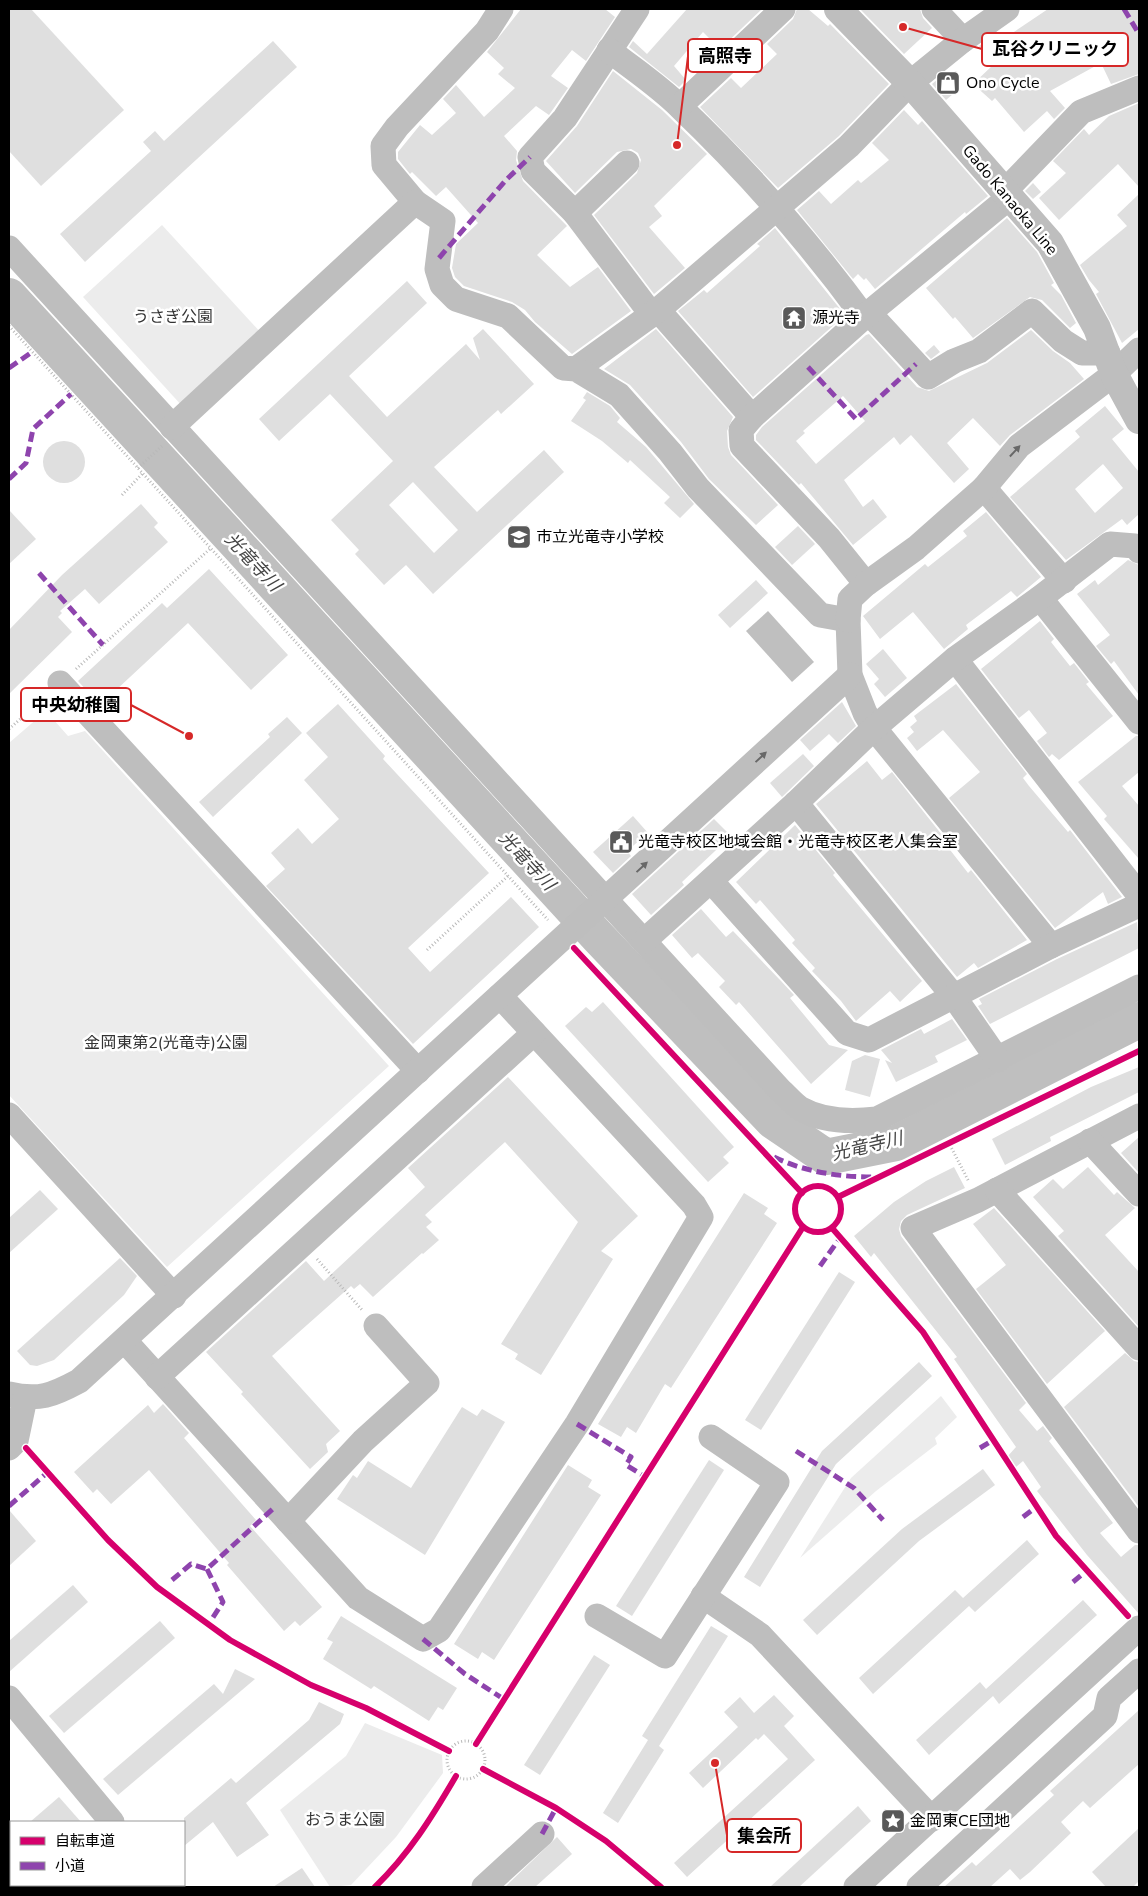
<svg xmlns="http://www.w3.org/2000/svg" width="1148" height="1896" viewBox="0 0 1148 1896" font-family="'Nunito Sans','Noto Sans JP',sans-serif">
	<style>
		.green { fill: #ececec }
		.water { fill: #bfbfbf }
		.lines { fill: none; stroke-linecap: round; stroke-linejoin: round }
		.river { stroke: #bfbfbf; stroke-width: 36 }
		.building { fill: #dfdfdf; fill-rule: evenodd }
		.path { stroke: #b9b9b9; stroke-width: 3; stroke-dasharray: 1 2.5; stroke-linecap: butt }
		.minor { stroke: #bebebe; stroke-width: 25 }
		.major { stroke: #bebebe; stroke-width: 28 }
		.quiet { stroke: #8e44ad; stroke-width: 5; stroke-dasharray: 10 5; stroke-linecap: butt }
		.cycleway-casing { stroke: #fff; stroke-width: 9 }
		.cycleway { stroke: #d6006c; stroke-width: 6 }
		.oneway { fill: #686868 }
		.labels { text-anchor: middle; dominant-baseline: central; stroke-width: 5; stroke-linejoin: round; paint-order: stroke }
		.poi-label { font-size: 16px; fill: #000; stroke: #fff; text-anchor: start }
		.street-label { font-size: 16px; fill: #000; stroke: #fff }
		.park-label { font-size: 16px; fill: #333; stroke: #fff }
		.water-label { font-size: 18px; font-style: italic; fill: #444; stroke: #fff }
		.leader { fill: none; stroke: #d62828; stroke-width: 2 }
		.callout-dot { fill: #d62828; stroke: #fff; stroke-width: 2 }
		.callout { fill: #fff; stroke: #d62828; stroke-width: 2 }
		.callout-label { font-size: 18px; text-anchor: middle; font-weight: bold; fill: #000 }
	</style>
	<rect width="100%" height="100%" fill="#fff"/>
	<g class="green">
		<polygon points="162,225 263,335 183,407 83,297"/>
		<polygon points="46,711 68,736 85,731 389,1066 167,1267 9,1095 9,743"/>
		<polygon points="941,1396 957,1417 935,1438 937,1444 876,1491 800,1558 851,1478"/>
		<polygon points="365,1723 442,1755 443,1773 396,1837 351,1885 330,1887 280,1810 346,1756"/>
	</g>
	<polygon class="water" points="768,611 814,662 792,682 746,631"/>
	<g class="lines">
		<polyline class="river" points="9,296 599,938 773,1121 826,1157 896,1143 1139,1020"/>
	</g>
	<g class="building">
		<polygon points="9,9 31,9 124,110 41,186 9,151"/>
		<polygon points="521,9 605,9 615,17 586,61 572,50 551,76 568,88 549,115 536,106 504,136 517,151 516,160 523,181 567,226 537,255 570,287 598,267 631,311 572,354 535,322 525,310 512,302 464,286 455,277 452,268 456,244 478,223 446,187 436,196 412,172 410,174 398,159 398,152 420,125 432,135 456,113 443,99 456,85 484,117 515,88 498,74 504,68 487,52"/>
		<polygon points="687,9 762,9 720,49 703,32 674,66 686,80 679,87 629,47 633,41 647,54"/>
		<polygon points="797,9 808,9 828,26 830,24 889,84 839,136 778,188 700,107 731,78 741,88 777,54 767,44 793,19"/>
		<polygon points="860,9 920,9 923,18 932,28 904,54"/>
		<polygon points="1048,9 1139,9 1139,74 1111,84 1101,63 1050,91 1065,108 1054,119 1047,111 1024,132 995,98 992,101 973,84 993,65 979,46 994,36 999,42"/>
		<polygon points="273,41 297,67 85,262 60,234 151,151 143,142 155,131 164,141"/>
		<polygon points="613,71 662,110 707,154 654,206 662,216 649,227 685,268 654,294 594,215 637,173 641,160 638,153 631,149 617,152 575,193 546,161 577,126"/>
		<polygon points="938,79 953,94 946,100 932,84"/>
		<polygon points="1139,103 1139,187 1118,164 1059,220 1039,198 1066,173 1053,161 1084,129 1089,135 1109,116"/>
		<polygon points="904,110 918,125 922,121 988,196 966,214 965,212 875,289 866,278 864,280 858,274 853,279 797,210 819,191 831,204 858,180 861,183 889,160 872,143"/>
		<polygon points="1033,183 1041,192 1033,199 1025,191"/>
		<polygon points="1139,194 1139,329 1122,343 1096,294 1099,292 1089,280 1080,265 1127,226 1117,215"/>
		<polygon points="1007,218 1037,252 1054,283 1051,285 1061,295 1076,323 1070,328 1042,300 1030,297 973,338 955,317 953,319 926,288"/>
		<polygon points="775,228 845,315 753,397 678,311 704,290 707,293 760,246 757,244"/>
		<path d="M407 281 427 303 349 376 387 417 466 344 480 360 473 338 483 329 534 384 501 414 498 410 434 467 477 512 544 450 564 472 433 594 406 565 384 585 355 554 359 550 331 520 393 461 330 394 279 441 259 419ZM413 482 458 530 434 553 389 505Z"/>
		<polygon points="656,329 733,417 727,431 728,447 731,455 778,505 756,525 709,479 681,442 630,385 604,369"/>
		<path d="M1031 330 1053 351 1070 363 1084 379 1010 435 1000 446 973 418 947 443 969 469 954 483 911 435 900 445 894 437 844 480 863 507 873 499 887 517 853 545 801 483 799 485 756 440V435L762 427 866 335 869 334 917 387 929 391 987 363ZM843 396 865 421 816 464 796 441 805 433 803 431Z"/>
		<polygon points="934,345 940,352 931,359 925,353"/>
		<polygon points="587,392 610,406 620,418 617,422 646,447 694,504 680,518 664,503 670,497 630,460 628,463 602,441 571,421 586,400 583,398"/>
		<path d="M1105 406 1124 429 1112 439 1139 472V514L1127 525 1122 519 1066 560 1010 497 1080 437 1075 431ZM1103 464 1123 488 1095 513 1075 489Z"/>
		<circle cx="64" cy="462" r="21"/>
		<polygon points="141,504 158,523 154,527 168,542 99,604 85,589 60,611 62,613 58,617 72,632 9,694 9,630 62,575"/>
		<polygon points="9,510 36,539 9,564"/>
		<polygon points="986,512 1041,577 1017,597 1011,591 966,625 968,629 944,649 913,612 880,639 863,616 925,564 928,567 967,536 963,531"/>
		<polygon points="798,526 815,544 792,565 775,547"/>
		<polygon points="1128,560 1139,565 1139,695 1114,661 1111,664 1096,646 1110,635 1077,594 1095,580 1098,585"/>
		<polygon points="209,569 288,655 251,690 188,623 100,705 78,681 162,603 167,608"/>
		<polygon points="756,580 768,593 730,628 718,615"/>
		<polygon points="1040,621 1054,639 1051,642 1070,666 1074,663 1089,682 1086,684 1113,716 1059,760 1052,754 1049,757 1037,741 1047,733 1029,710 1019,718 981,669"/>
		<polygon points="883,649 907,678 885,697 874,684 879,679 866,664"/>
		<polygon points="956,684 1027,774 1023,778 1029,786 1068,832 1070,830 1122,897 1108,904 1103,892 1055,928 949,798 980,772 943,730 917,751 907,738 914,732 910,727 917,721 914,716"/>
		<polygon points="842,702 856,726 838,743 829,734 810,751 800,740"/>
		<polygon points="338,704 385,756 383,759 489,873 408,948 430,972 511,897 539,927 413,1044 266,886 285,869 271,853 298,828 312,844 339,819 304,780 328,757 306,733"/>
		<polygon points="287,717 302,733 213,817 199,802 270,737 268,734"/>
		<polygon points="1136,736 1139,736 1139,772 1122,786 1139,806 1139,859 1104,819 1107,816 1078,782"/>
		<polygon points="803,754 814,766 782,797 770,783"/>
		<polygon points="867,761 882,780 892,772 942,835 940,837 968,873 971,870 1027,940 978,968 974,963 957,977 816,804"/>
		<polygon points="633,816 648,833 627,851 631,856 613,873 593,852"/>
		<polygon points="714,819 731,836 682,882 684,885 651,915 632,894"/>
		<polygon points="795,825 835,873 833,875 922,981 900,1002 890,991 856,1021 841,1001 812,971 815,968 792,943 795,940 760,900 756,904 736,882"/>
		<polygon points="701,909 726,937 733,931 781,981 794,995 790,998 829,1045 848,1050 811,1084 739,1002 736,1005 719,987 725,981 698,953 692,958 672,935"/>
		<polygon points="1137,922 1139,948 990,1024 978,1006 982,1004 979,999 1057,959"/>
		<polygon points="603,1002 734,1147 723,1157 729,1163 708,1182 565,1026 586,1007 592,1012"/>
		<polygon points="952,1019 967,1040 935,1056 938,1062 896,1082 885,1060 892,1063 881,1050 921,1029 924,1034"/>
		<polygon points="865,1055 880,1059 870,1097 845,1090 852,1061"/>
		<polygon points="1139,1067 1139,1092 1050,1137 1051,1141 1005,1165 992,1139 1091,1087"/>
		<polygon points="508,1077 638,1216 601,1251 613,1259 541,1375 515,1359 518,1354 501,1344 578,1222 505,1142 425,1215 432,1222 426,1227 439,1240 423,1254 422,1253 373,1297 360,1284 354,1289 351,1286 272,1356 340,1431 326,1444 328,1452 310,1469 241,1394 243,1392 206,1352 306,1261 324,1281 425,1187 408,1168"/>
		<polygon points="1139,1137 1139,1173 1121,1153"/>
		<polygon points="954,1167 965,1188 907,1215 901,1221 899,1229 901,1236 1026,1403 1019,1410 1037,1431 1043,1426 1052,1438 1049,1441 1113,1523 1100,1533 1121,1557 1135,1545 1139,1545 1139,1614 1087,1555 1037,1491 1041,1487 1023,1461 1016,1467 1007,1457 1016,1447 954,1359 957,1357 874,1253 871,1257 854,1236 894,1202 926,1181"/>
		<polygon points="1088,1167 1114,1195 1117,1192 1135,1208 1105,1235 1139,1272 1139,1327 1058,1236 1064,1231 1033,1197 1053,1179 1063,1189"/>
		<polygon points="40,1190 58,1209 9,1253 9,1218"/>
		<polygon points="744,1193 768,1208 764,1214 777,1223 671,1388 665,1384 636,1433 627,1427 621,1437 598,1424"/>
		<polygon points="994,1208 1105,1331 1047,1384 976,1289 1006,1265 973,1224"/>
		<polygon points="120,1258 137,1276 124,1295 54,1360 37,1366 30,1365 17,1351"/>
		<polygon points="839,1272 855,1282 761,1430 745,1420"/>
		<polygon points="1125,1353 1134,1361 1139,1362 1139,1507 1064,1407"/>
		<polygon points="919,1362 932,1376 836,1464 760,1587 744,1577 822,1451"/>
		<polygon points="163,1404 189,1433 184,1438 256,1520 250,1526 322,1607 300,1626 295,1621 284,1631 227,1565 229,1563 149,1470 111,1504 97,1489 93,1493 74,1472 148,1405 154,1413"/>
		<polygon points="462,1407 477,1416 482,1409 505,1422 425,1555 337,1499 353,1475 357,1478 368,1461 411,1488"/>
		<polygon points="709,1460 724,1470 632,1616 616,1606"/>
		<polygon points="568,1465 592,1480 588,1487 601,1495 494,1660 482,1652 478,1659 454,1644"/>
		<polygon points="983,1469 995,1485 919,1541 817,1635 803,1620 902,1529"/>
		<polygon points="9,1510 36,1541 9,1566"/>
		<polygon points="1027,1540 1039,1554 975,1612 969,1606 873,1694 859,1678 955,1590 963,1598"/>
		<polygon points="73,1585 88,1602 9,1672 9,1641"/>
		<polygon points="1083,1600 1097,1615 999,1704 993,1696 929,1755 916,1740 980,1682 986,1689"/>
		<polygon points="341,1616 457,1688 443,1710 438,1707 429,1721 374,1686 371,1689 323,1659 333,1642 327,1639"/>
		<polygon points="160,1621 175,1638 64,1733 49,1716"/>
		<polygon points="711,1626 728,1636 659,1746 664,1750 618,1823 603,1813 648,1740 642,1736"/>
		<polygon points="594,1655 610,1665 540,1775 524,1765"/>
		<polygon points="235,1669 255,1679 118,1795 103,1779 214,1684 223,1694"/>
		<polygon points="774,1695 794,1716 784,1726 815,1760 687,1877 674,1863 788,1759 764,1734 758,1740 756,1738 703,1788 689,1773 738,1727 724,1712 740,1697 754,1713"/>
		<polygon points="319,1702 344,1714 340,1724 246,1803 269,1835 237,1857 213,1822 184,1846 184,1818 231,1778 236,1783 309,1720"/>
		<polygon points="1139,1710 1139,1764 1090,1808 1083,1801 1061,1822 1071,1833 1030,1872 1020,1880 1010,1869 990,1887 944,1887 972,1862 976,1866 1054,1795 1050,1791"/>
		<polygon points="59,1797 81,1822 30,1822"/>
		<polygon points="858,1806 871,1821 799,1887 770,1887"/>
		<polygon points="1139,1828 1139,1881 1133,1887 1106,1887 1092,1872"/>
		<polygon points="557,1837 572,1854 535,1887 505,1887"/>
		<polygon points="302,1868 315,1887 273,1887"/>
	</g>
	<g class="lines">
		<g class="path">
			<polyline points="9,326 548,920"/>
			<polyline points="138,468 162,446"/>
			<polyline points="122,495 143,473"/>
			<polyline points="76,669 211,548"/>
			<polyline points="9,729 44,698"/>
			<polyline points="427,950 508,876"/>
			<polyline points="579,954 802,1193"/>
			<polyline points="950,1145 969,1182"/>
			<circle cx="818" cy="1209" r="23"/>
			<polyline points="838,1197 1139,1051"/>
			<polyline points="832,1228 923,1332 1056,1536 1125,1612"/>
			<polyline points="317,1259 362,1310"/>
			<polyline points="32,1454 108,1540 157,1587 230,1640 311,1685 366,1708 449,1751"/>
			<circle cx="466" cy="1760" r="19"/>
			<polyline points="476,1744 803,1227"/>
			<polyline points="483,1769 556,1808 606,1841 661,1887"/>
			<path d="M375 1887C409 1854 432 1817 456 1776"/>
		</g>
		<g class="minor">
			<polyline points="637,9 565,118 530,157 533,171 575,213 652,315"/>
			<polyline points="934,9 963,40"/>
			<path d="M609 50C633 69 659 86 680 107 748 172 809 242 864 317"/>
			<polyline points="680,106 783,9"/>
			<polyline points="1005,191 1081,112 1139,88"/>
			<polyline points="415,202 384,165 383,146 397,127 487,31 501,9"/>
			<polyline points="575,213 627,163"/>
			<path d="M9 248 780 1090C787 1096 793 1104 801 1109 824 1122 852 1122 877 1119L1139 987"/>
			<polyline points="658,310 752,417"/>
			<polyline points="869,313 928,377 954,361 979,351 1032,311 1063,341 1082,353 1108,353"/>
			<polyline points="576,369 658,310 849,146 910,83 963,40 1007,9"/>
			<polyline points="172,427 415,202 443,221 437,269 442,285 456,299 508,316 563,368 576,369 619,395 670,452 698,488 820,615 848,620 850,675 865,713 874,728 1051,946"/>
			<polyline points="984,488 1064,581"/>
			<polyline points="866,584 829,538 742,446 741,430 752,417 864,317 1011,196"/>
			<polyline points="1040,598 1139,722"/>
			<polyline points="848,620 850,599 866,584 916,548 984,488 1019,446 1114,374 1139,350"/>
			<polyline points="955,659 1139,895"/>
			<polyline points="60,683 418,1071"/>
			<polyline points="796,803 955,998 998,1060"/>
			<polyline points="711,881 847,1033 869,1040 1051,946 1139,905"/>
			<polyline points="644,941 796,803 874,728 955,659 1040,598 1110,544 1135,546 1139,551"/>
			<polyline points="9,1115 174,1296"/>
			<polyline points="1139,1116 978,1200 913,1228 1139,1531"/>
			<polyline points="1090,1141 1139,1194"/>
			<polyline points="997,1190 1139,1348"/>
			<polyline points="125,1341 358,1598 423,1639 439,1630 577,1424 701,1217 694,1205 500,996"/>
			<polyline points="157,1377 534,1033"/>
			<path d="M9 1394C39 1401 53 1395 79 1381L850 675"/>
			<polyline points="9,1448 16,1441 25,1398"/>
			<polyline points="288,1521 363,1441 427,1383 376,1326"/>
			<polyline points="703,1596 760,1635 932,1819"/>
			<polyline points="597,1616 665,1656 777,1482 711,1437"/>
			<polyline points="9,1698 112,1822"/>
			<polyline points="165,1885 167,1887"/>
			<polyline points="484,1887 542,1834"/>
			<polyline points="856,1887 1139,1628"/>
			<polyline points="919,1887 1105,1716 1109,1698 1139,1671"/>
		</g>
		<polyline class="major" points="838,9 910,83 1050,243 1097,328 1114,374 1139,420"/>
		<g class="quiet">
			<polyline points="1124,9 1139,34"/>
			<polyline points="439,258 506,180 530,157"/>
			<polyline points="808,367 856,419 916,364"/>
			<polyline points="9,368 32,352"/>
			<polyline points="9,479 26,463 33,429 71,394"/>
			<polyline points="39,573 103,645"/>
			<path d="M774 1157C805 1172 839 1177 873 1177"/>
			<polyline points="820,1266 840,1238"/>
			<polyline points="577,1424 631,1457 626,1465 644,1476"/>
			<polyline points="980,1448 993,1440"/>
			<polyline points="796,1451 854,1488 883,1520"/>
			<polyline points="9,1506 48,1472"/>
			<polyline points="1023,1517 1036,1507"/>
			<polyline points="207,1569 223,1602 208,1625"/>
			<polyline points="172,1580 191,1564 207,1569 275,1507"/>
			<polyline points="1073,1582 1086,1571"/>
			<polyline points="423,1639 465,1674 505,1700"/>
			<polyline points="542,1834 556,1808"/>
		</g>
		<defs>
			<g id="cycleway">
				<polyline points="574,948 802,1193"/>
				<circle cx="818" cy="1209" r="23"/>
				<polyline points="838,1197 1139,1051"/>
				<polyline points="832,1228 923,1332 1056,1536 1128,1616"/>
				<polyline points="26,1448 108,1540 157,1587 230,1640 311,1685 366,1708 449,1751"/>
				<polyline points="476,1744 803,1227"/>
				<polyline points="483,1769 556,1808 606,1841 661,1887"/>
				<path d="M375 1887C409 1854 432 1817 456 1776"/>
			</g>
		</defs>
		<use href="#cycleway" class="cycleway-casing"/>
		<use href="#cycleway" class="cycleway"/>
	</g>
	<defs><path id="oneway-solid" d="M-6-.8H1V-3.2L6.5 0L1 3.2V.8H-6Z" transform="scale(1.25)"/></defs>
	<g class="oneway">
		<use href="#oneway-solid" transform="translate(1015 451) rotate(-47)"/>
		<use href="#oneway-solid" transform="translate(761 757) rotate(-43)"/>
		<use href="#oneway-solid" transform="translate(642 867) rotate(-43)"/>
	</g>
	<defs>
		<symbol id="shop-square" viewBox="-11 -11 22 22"><rect x="-9" y="-9" width="18" height="18" rx="4" fill="#595959" stroke="#fff"/><path d="M-5-2.5h2.3a2.7 3.5 0 0 1 5.4 0H5L5.5 6h-11ZM-1.5-2.5h3a1.5 2.3 0 0 0-3 0Z" fill="#fff"/></symbol>
		<symbol id="temple-square" viewBox="-11 -11 22 22"><rect x="-9" y="-9" width="18" height="18" rx="4" fill="#595959" stroke="#fff"/><path d="M0-6L5-2H3V0L6.5 2.5H4V6H1.5V3h-3V6H-4V2.5H-6.5L-3 0V-2H-5Z" fill="#fff"/></symbol>
		<symbol id="school-square" viewBox="-11 -11 22 22"><rect x="-9" y="-9" width="18" height="18" rx="4" fill="#595959" stroke="#fff"/><path d="M0-5L7-2L0 1L-7-2ZM-4 1L0 2.5L4 1V4Q0 6-4 4Z" fill="#fff"/></symbol>
		<symbol id="civic-square" viewBox="-11 -11 22 22"><rect x="-9" y="-9" width="18" height="18" rx="4" fill="#595959" stroke="#fff"/><path d="M-.6-6.5H3V-4.5H.6V-3L4-1V1h2V6H-6V1h2V-1L-.6-3ZM-1.2 2.5V6h2.4V2.5Z" fill="#fff"/></symbol>
		<symbol id="sight-square" viewBox="-11 -11 22 22"><rect x="-9" y="-9" width="18" height="18" rx="4" fill="#595959" stroke="#fff"/><path d="M0-6L1.8-2.2L6-1.7L2.9 1.2L3.7 5.4L0 3.3L-3.7 5.4L-2.9 1.2L-6-1.7L-1.8-2.2Z" fill="#fff"/></symbol>
	</defs>
	<g fill-rule="evenodd">
		<use href="#shop-square" x="934" y="69" width="28" height="28"/>
		<use href="#temple-square" x="780" y="304" width="28" height="28"/>
		<use href="#school-square" x="505" y="523" width="28" height="28"/>
		<use href="#civic-square" x="607" y="828" width="28" height="28"/>
		<use href="#sight-square" x="879" y="1807" width="28" height="28"/>
	</g>
	<g class="labels">
		<g class="poi-label">
			<text x="966" y="83">Ono Cycle</text>
			<text x="812" y="318">源光寺</text>
			<text x="536" y="537">市立光竜寺小学校</text>
			<text x="638" y="842">光竜寺校区地域会館・光竜寺校区老人集会室</text>
			<text x="910" y="1821">金岡東CE団地</text>
		</g>
		<g class="street-label">
			<text transform="translate(1010 200) rotate(50)">Gado Kanaoka Line</text>
		</g>
		<g class="park-label">
			<text x="173" y="317">うさぎ公園</text>
			<text x="166" y="1043">金岡東第2(光竜寺)公園</text>
			<text x="345" y="1820">おうま公園</text>
		</g>
		<g class="water-label">
			<text transform="translate(253 562) rotate(47)">光竜寺川</text>
			<text transform="translate(527 861) rotate(47)">光竜寺川</text>
			<text transform="translate(867 1146) rotate(-13)">光竜寺川</text>
		</g>
	</g>
	<path class="leader" d="M903 27L982 49M677 145L688 56M189 736L131 705M715 1763L727 1835"/>
	<g class="callout-dot">
		<circle cx="903" cy="27" r="5"/>
		<circle cx="677" cy="145" r="5"/>
		<circle cx="189" cy="736" r="5"/>
		<circle cx="715" cy="1763" r="5"/>
	</g>
	<g class="callout">
		<rect x="982" y="33" width="146" height="33" rx="5"/>
		<rect x="688" y="39" width="74" height="33" rx="5"/>
		<rect x="21" y="688" width="110" height="33" rx="5"/>
		<rect x="727" y="1819" width="74" height="33" rx="5"/>
	</g>
	<g class="callout-label">
		<text x="1055" y="55">瓦谷クリニック</text>
		<text x="725" y="62">高照寺</text>
		<text x="76" y="711">中央幼稚園</text>
		<text x="764" y="1842">集会所</text>
	</g>
	<rect width="1148" height="1896" fill="none" stroke="#000000" stroke-width="20"/>
	<rect x="10" y="1821" width="175" height="65" fill="#ffffff" stroke="#999999"/>
	<rect x="20" y="1837" width="25" height="8" fill="#d6006c" stroke="#999999"/>
	<text x="55" y="1846" font-size="15" fill="#000000">自転車道</text>
	<rect x="20" y="1862" width="25" height="8" fill="#8e44ad" stroke="#999999"/>
	<text x="55" y="1871" font-size="15" fill="#000000">小道</text>
</svg>
